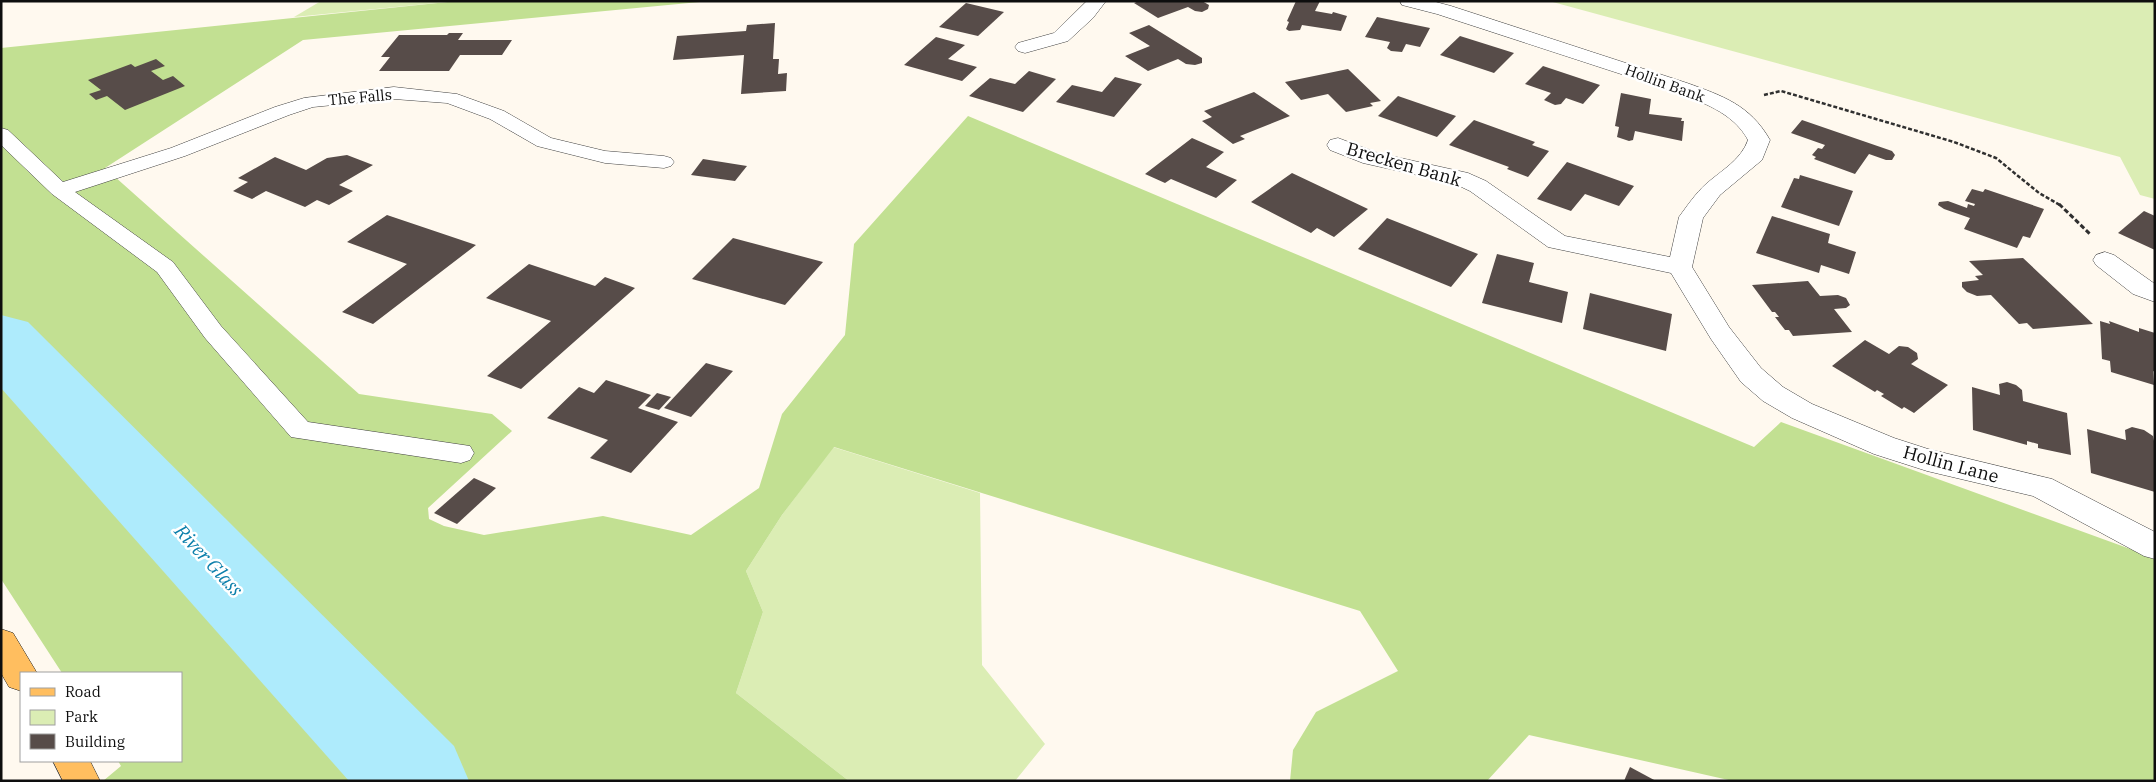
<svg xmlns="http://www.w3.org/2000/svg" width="2156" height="782" viewBox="0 0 2156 782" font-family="'IBM Plex Serif',serif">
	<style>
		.green { fill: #dbedb4 }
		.forest { fill: #c2e092 }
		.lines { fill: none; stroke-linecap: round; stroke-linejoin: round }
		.river { fill: #aeebfc; fill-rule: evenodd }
		.building { fill: #574c49 }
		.lane-casing { stroke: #414141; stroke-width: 1 }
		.street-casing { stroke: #414141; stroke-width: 1 }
		.primary-casing { stroke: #1f1f1f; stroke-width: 1 }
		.path-far1 { stroke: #303030; stroke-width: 2.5; stroke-dasharray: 4 2; stroke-linecap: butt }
		.path { stroke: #303030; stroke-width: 3; stroke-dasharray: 5 2.5; stroke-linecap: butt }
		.lane { fill: #fff; fill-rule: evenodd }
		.street { fill: #fff; fill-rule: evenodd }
		.primary { fill: #ffbe5f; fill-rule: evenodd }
		.labels { text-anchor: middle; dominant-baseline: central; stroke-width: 5; stroke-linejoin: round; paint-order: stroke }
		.far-street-label { font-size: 15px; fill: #0e0e0e; stroke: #fff }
		.street-label { font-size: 18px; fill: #0e0e0e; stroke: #fff }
		.water-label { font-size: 19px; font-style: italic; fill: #0b7fab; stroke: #fff }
	</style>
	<rect width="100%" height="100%" fill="#fff9ef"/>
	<g class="green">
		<polygon points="321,1 457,1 294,17"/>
		<polygon points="1549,1 2155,1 2155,199 2140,195 2120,157"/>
		<polygon points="833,447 980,493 982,665 1045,744 1015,781 849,781 736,693 763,612 746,571 782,515"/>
	</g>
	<polygon class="forest" points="457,1 710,1 303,40 105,168 359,394 492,414 512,431 428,508 429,519 444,526 484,535 603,516 691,535 759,488 782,414 845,335 854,244 968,116 1754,447 1781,422 2155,558 2155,781 1733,781 1529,735 1487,781 1290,781 1293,750 1316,712 1398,671 1360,611 834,447 782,515 746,571 763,612 736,693 849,781 103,781 121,766 118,761 181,761 181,673 62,673 1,579 1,48"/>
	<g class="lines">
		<polygon class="river" points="1,315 28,322 454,746 469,781 349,781 1,388"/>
	</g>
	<g class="building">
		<polygon points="1139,1 1202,1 1209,5 1208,9 1202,12 1195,11 1188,7 1158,18 1134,3"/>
		<polygon points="1296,1 1320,1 1315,11 1332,14 1333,12 1347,16 1341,31 1302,25 1300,30 1289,31 1286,29 1289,22 1287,21"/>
		<polygon points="966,3 1004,12 978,36 939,27"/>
		<polygon points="1377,17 1430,28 1420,47 1406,44 1402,52 1391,51 1387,48 1390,42 1365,37"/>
		<polygon points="775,23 773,59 779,59 778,74 787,73 786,91 741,94 744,55 673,60 677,36 746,31 747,25"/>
		<polygon points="1149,25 1202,58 1202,63 1195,65 1186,64 1178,59 1148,71 1125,56 1150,46 1129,33"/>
		<polygon points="449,33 463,33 458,40 512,40 502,55 460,55 449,71 379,71 390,57 381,57 399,35 447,35"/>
		<polygon points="1460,36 1514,53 1494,73 1440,55"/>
		<polygon points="936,37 965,45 948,59 977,67 962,81 904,65"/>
		<polygon points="156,59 165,66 151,71 163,80 173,76 185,86 125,110 107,96 96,100 89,94 101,90 88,80 131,64 135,67"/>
		<polygon points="1543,66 1600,85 1583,104 1566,98 1561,104 1555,105 1544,100 1551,93 1525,84"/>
		<polygon points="1348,69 1381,101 1370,103 1373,106 1346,112 1328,94 1301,100 1285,82"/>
		<polygon points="1029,71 1056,79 1023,112 969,96 990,78 1015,84"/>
		<polygon points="1115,77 1142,84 1114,117 1056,102 1072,85 1102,92"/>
		<polygon points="1254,92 1290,116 1240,136 1245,139 1233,144 1202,121 1212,117 1204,111"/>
		<polygon points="1621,93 1651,99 1649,114 1682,118 1681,121 1684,121 1682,141 1635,131 1633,140 1629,141 1617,137 1619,127 1615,126"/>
		<polygon points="1398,96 1456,116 1437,137 1378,116"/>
		<polygon points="1474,120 1535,142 1532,145 1549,151 1528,177 1507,169 1509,167 1449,145"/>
		<polygon points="1802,120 1892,151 1895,155 1892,160 1886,160 1869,154 1855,174 1814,159 1816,157 1812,155 1818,148 1822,149 1825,145 1791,133"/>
		<polygon points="1192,138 1224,152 1206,167 1237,180 1216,198 1171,179 1165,183 1145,174"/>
		<polygon points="347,155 373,165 339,185 353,191 329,205 317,200 305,207 266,191 252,199 233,191 248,182 238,178 275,157 306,170 327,158"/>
		<polygon points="703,159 747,166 735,181 691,175"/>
		<polygon points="1567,162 1634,186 1619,206 1585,194 1571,211 1537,199"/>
		<polygon points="1292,173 1368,209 1334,237 1317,228 1311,233 1251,202"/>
		<polygon points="1800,175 1853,191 1839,226 1781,207 1794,178 1799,179"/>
		<polygon points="1972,189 1983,192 1985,189 2044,209 2030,238 2023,236 2017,248 1964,229 1970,218 1944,209 1938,205 1939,202 1948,201 1967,208 1968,204 1974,206 1975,204 1965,201"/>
		<polygon points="2144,211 2155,216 2155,250 2118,233"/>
		<polygon points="387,215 476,245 373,324 342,312 407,264 347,242"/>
		<polygon points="1772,216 1830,234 1828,243 1856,252 1849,274 1821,265 1819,273 1756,253"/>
		<polygon points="1387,218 1478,254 1451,287 1358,249"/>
		<polygon points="733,238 823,262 785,305 692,279"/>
		<polygon points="1497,254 1534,263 1529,282 1568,292 1562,323 1482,303"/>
		<polygon points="2023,258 2093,324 2033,329 2027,323 2019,324 1991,295 1977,296 1967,292 1962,287 1962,282 1979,280 1975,276 1983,275 1969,261"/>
		<polygon points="529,264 595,286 605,277 635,288 521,389 487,376 551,321 486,298"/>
		<polygon points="1808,281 1820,296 1838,295 1846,298 1850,305 1846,308 1834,309 1852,332 1793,336 1789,330 1785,330 1775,317 1779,317 1775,312 1772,312 1752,285"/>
		<polygon points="1590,293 1672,314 1666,351 1583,329"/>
		<polygon points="2100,321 2110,324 2109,321 2139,332 2139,328 2155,333 2155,372 2153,371 2154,385 2111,372 2110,361 2102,359"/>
		<polygon points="1865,340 1889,354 1899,346 1908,347 1917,353 1918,359 1911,364 1948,385 1914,413 1904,407 1902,409 1881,396 1884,394 1877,390 1875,392 1832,366"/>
		<polygon points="706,363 733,371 691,417 664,408"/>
		<polygon points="606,380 651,395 638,408 678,422 631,473 590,458 608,440 547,418 579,387 594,393"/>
		<polygon points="2007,382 2016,385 2022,390 2023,401 2067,413 2071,455 2038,448 2038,444 2027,441 2027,445 1973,430 1972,387 2000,395 1999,384"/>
		<polygon points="657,393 671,397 659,410 645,406"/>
		<polygon points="2132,427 2144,430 2153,436 2155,446 2155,492 2091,473 2087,429 2126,440 2125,430"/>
		<polygon points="474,478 496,488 457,524 434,513"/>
		<polygon points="1630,767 1656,781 1624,781"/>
	</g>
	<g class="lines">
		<defs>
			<polygon id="lane" points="394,87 457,94 504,111 551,138 605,151 664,156 671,158 674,162 671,166 664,168 605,163 537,146 490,119 447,103 394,99 313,107 289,115 185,156 75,192 173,262 221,326 308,422 470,446 474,453 470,460 461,463 291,437 205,338 157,272 52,194 1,145 1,128 8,130 63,182 171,148 275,107 304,98"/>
			<g id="street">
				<polygon points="1087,1 1106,1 1093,18 1068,41 1025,53 1018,51 1015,47 1018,43 1054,33"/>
				<path d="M1400 1H1432L1451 6 1687 83C1723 96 1750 105 1770 140L1762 160 1720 195 1703 218 1692 267 1729 327 1761 368 1783 387 1812 404 1894 438 1928 449 2052 479 2155 532V559L2144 556 2033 496 1927 471 1874 454 1792 418 1763 401 1741 382 1711 339 1671 273 1548 247 1470 191 1453 183 1363 163 1330 150 1327 145 1330 140 1338 138 1378 153 1468 173 1486 181 1565 236 1670 257 1679 217C1687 206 1696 193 1706 184 1722 170 1741 160 1748 140 1733 112 1701 102 1673 91L1437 14 1402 5Z"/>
				<polygon points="2105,252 2114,255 2155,284 2155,302 2133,294 2096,265 2093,260 2096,255"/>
			</g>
			<g id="primary">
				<polygon points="1,629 13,633 37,673 21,673 21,691 9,687 1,673"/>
				<polygon points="53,761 90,761 100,781 63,781"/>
			</g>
		</defs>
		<use href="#lane" class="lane-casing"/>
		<use href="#street" class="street-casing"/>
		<use href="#primary" class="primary-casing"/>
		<polyline class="path-far1" points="1764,95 1781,91 1954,142 1996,158 2039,193 2060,205"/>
		<polyline class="path" points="2059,204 2090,234"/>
		<use href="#lane" class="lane"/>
		<use href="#street" class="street"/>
		<use href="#primary" class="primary"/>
	</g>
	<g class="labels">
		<g class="far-street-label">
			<text transform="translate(1665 83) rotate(20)">Hollin Bank</text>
			<text transform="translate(360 97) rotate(-5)">The Falls</text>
		</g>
		<g class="street-label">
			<text transform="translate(1404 164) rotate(16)">Brecken Bank</text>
			<text transform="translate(1951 464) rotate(15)">Hollin Lane</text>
		</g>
		<g class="water-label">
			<text transform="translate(209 560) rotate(47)">River Glass</text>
		</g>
	</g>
	<rect width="2156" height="782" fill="none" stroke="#0e0e0e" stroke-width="5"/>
	<rect x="20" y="672" width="162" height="90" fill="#ffffff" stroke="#9f9f9f"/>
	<rect x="30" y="688" width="25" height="8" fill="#ffbe5f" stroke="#9f9f9f"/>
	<text x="65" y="697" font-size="15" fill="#0e0e0e">Road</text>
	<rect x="30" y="710" width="25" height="15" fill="#dbedb4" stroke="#9f9f9f"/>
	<text x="65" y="722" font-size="15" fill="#0e0e0e">Park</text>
	<rect x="30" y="734" width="25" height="15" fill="#574c49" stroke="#9f9f9f"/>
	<text x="65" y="747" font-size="15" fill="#0e0e0e">Building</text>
</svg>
